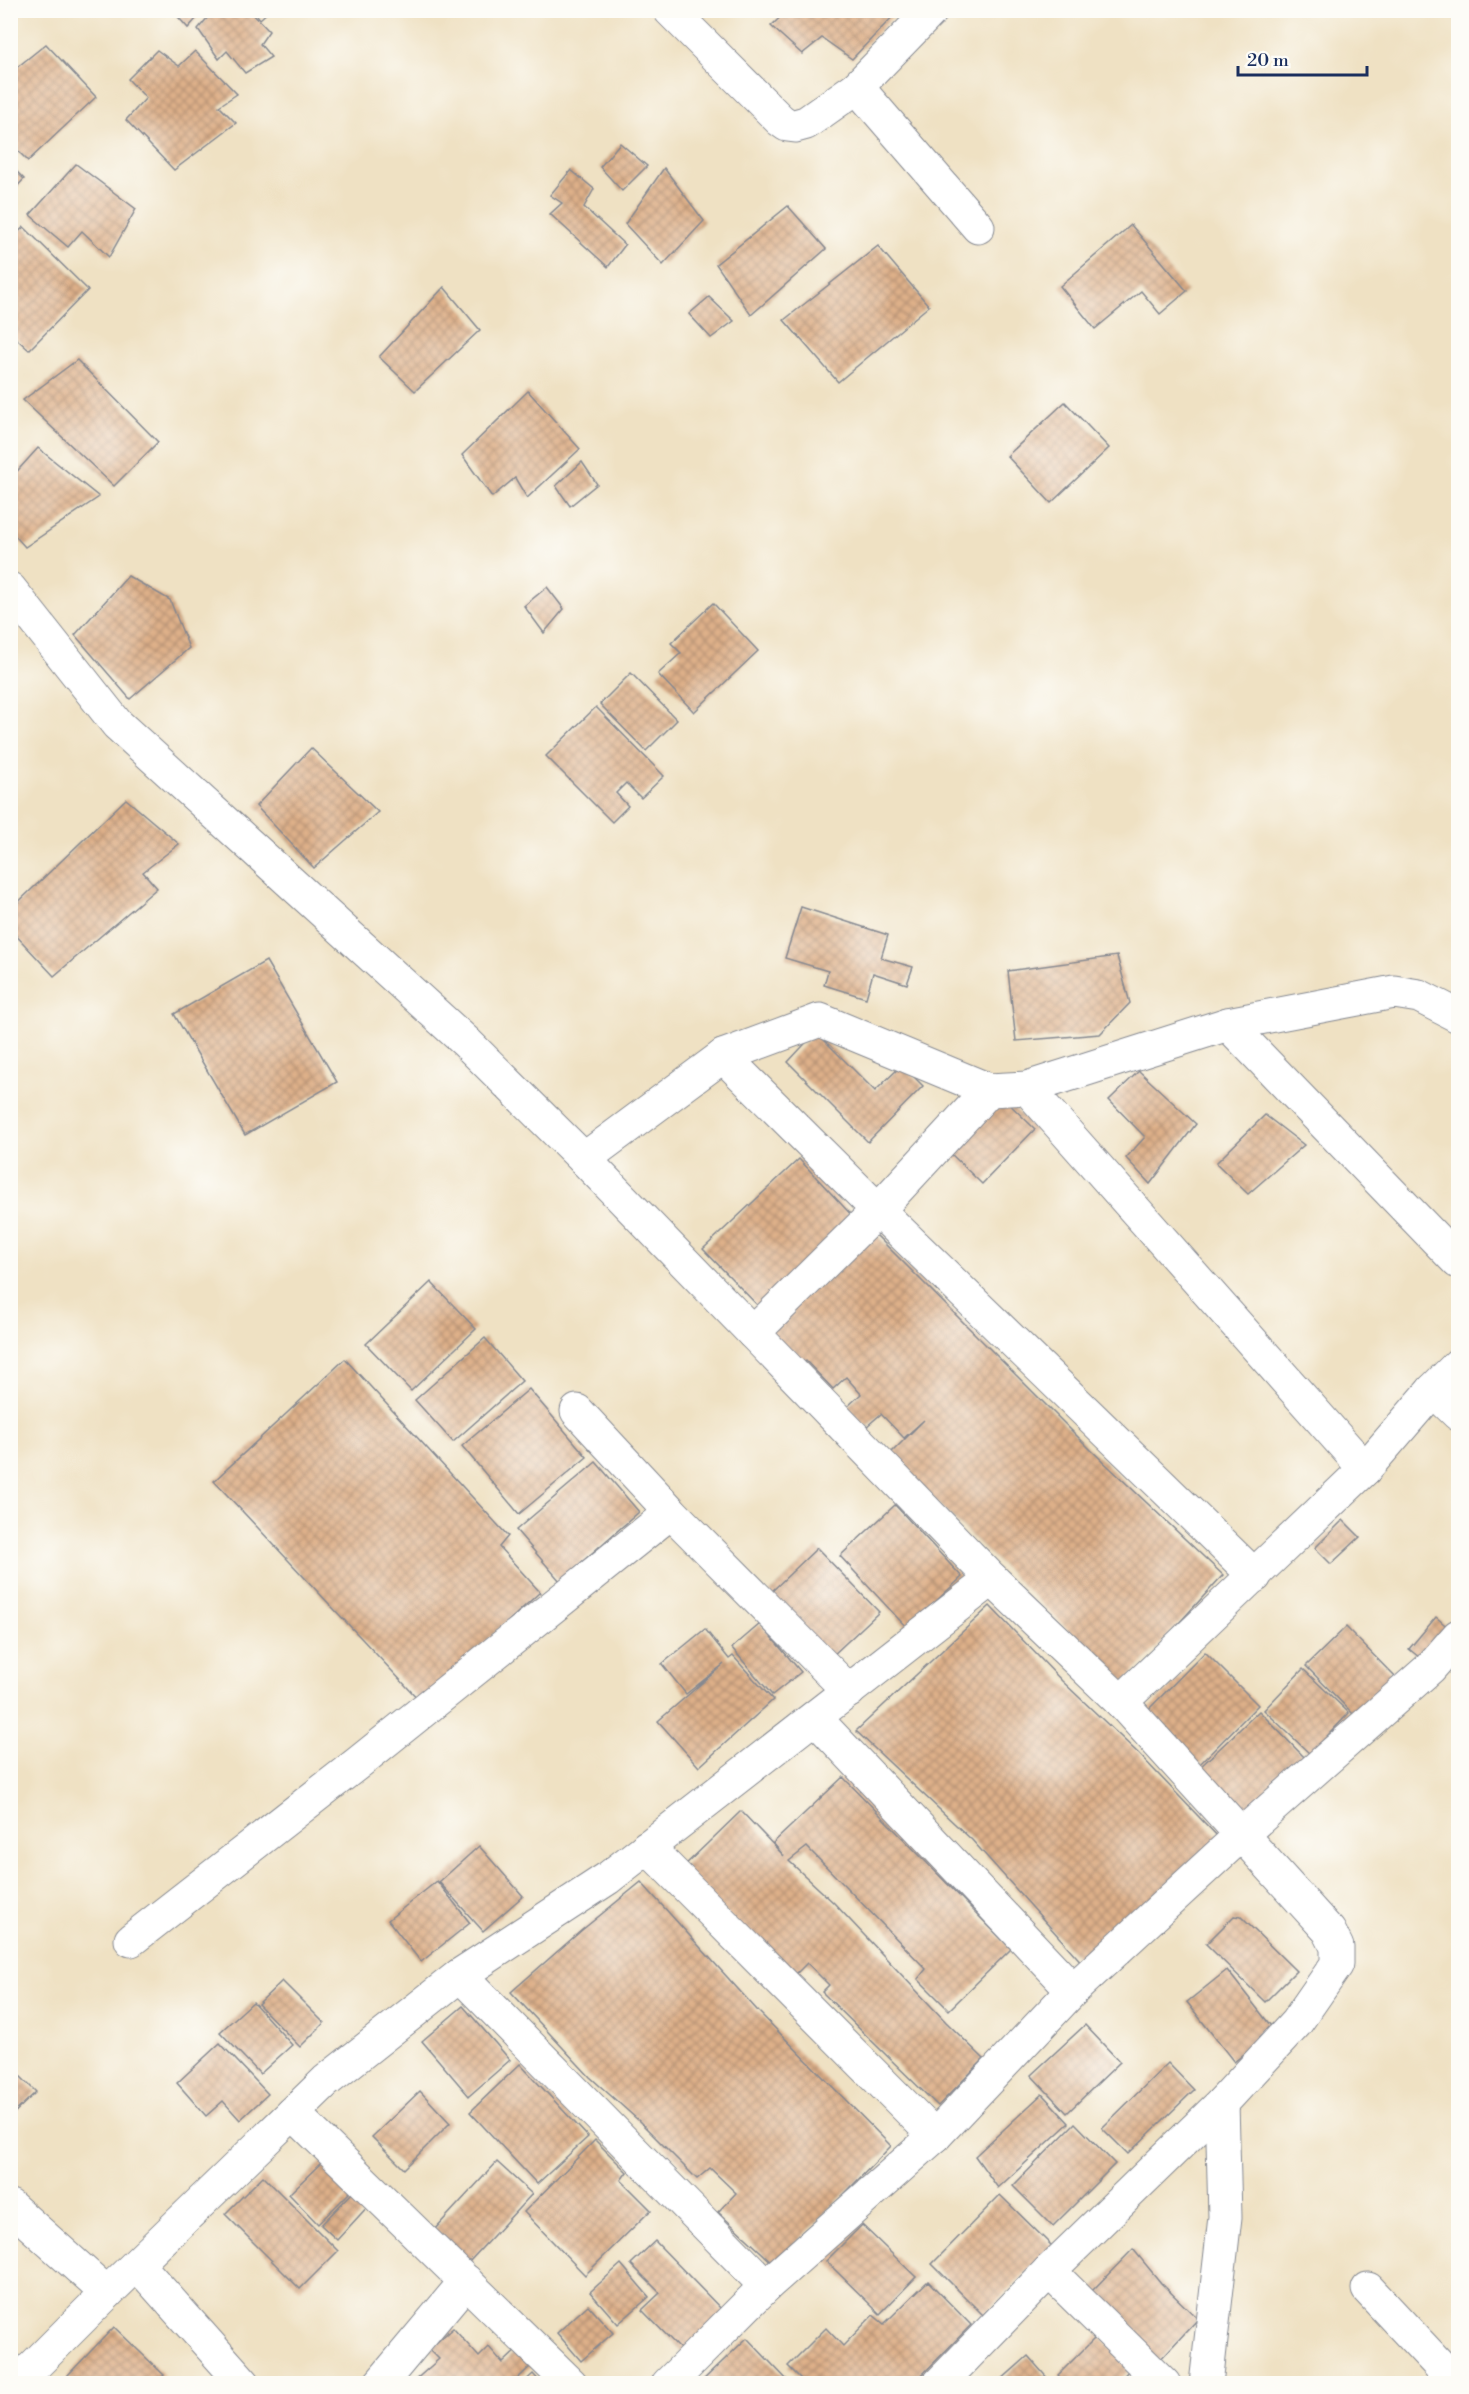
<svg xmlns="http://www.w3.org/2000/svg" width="1469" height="2394" viewBox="0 0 1469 2394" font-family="'Libre Bodoni',serif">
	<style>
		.building { fill: url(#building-cross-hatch) }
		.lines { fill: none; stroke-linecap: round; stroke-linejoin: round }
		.minor-casing { stroke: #858890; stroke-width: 35 }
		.minor { stroke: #fff; stroke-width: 33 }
	</style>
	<defs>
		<pattern id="building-cross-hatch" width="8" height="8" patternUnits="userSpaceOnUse" patternTransform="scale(1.5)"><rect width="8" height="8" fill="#deb089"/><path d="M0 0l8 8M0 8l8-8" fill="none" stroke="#b39073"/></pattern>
	</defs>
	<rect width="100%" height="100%" fill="#fdfcf7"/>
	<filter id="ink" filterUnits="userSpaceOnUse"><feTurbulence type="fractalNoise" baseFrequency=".0167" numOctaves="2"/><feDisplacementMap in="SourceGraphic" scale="12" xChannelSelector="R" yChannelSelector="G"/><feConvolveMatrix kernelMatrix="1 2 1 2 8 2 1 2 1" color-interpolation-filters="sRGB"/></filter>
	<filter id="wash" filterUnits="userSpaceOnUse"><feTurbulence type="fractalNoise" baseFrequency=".008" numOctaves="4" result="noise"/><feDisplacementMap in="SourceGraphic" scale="24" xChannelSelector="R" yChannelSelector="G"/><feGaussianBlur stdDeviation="1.35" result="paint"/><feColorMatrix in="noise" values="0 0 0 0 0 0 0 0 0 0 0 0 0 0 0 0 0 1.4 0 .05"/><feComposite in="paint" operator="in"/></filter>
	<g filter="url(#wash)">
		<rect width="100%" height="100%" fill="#efe1c3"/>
		<g id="blocks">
			<g class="building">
				<polygon points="172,10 204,10 188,28"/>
				<polygon points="214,10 249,10 269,31 260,44 271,57 245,73 227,51 219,59 198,29"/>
				<polygon points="253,10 270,10 260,19"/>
				<polygon points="788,10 899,10 852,59 822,38 802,54 771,26"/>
				<polygon points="46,44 96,97 28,161 10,143 10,73"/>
				<polygon points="157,50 179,66 195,51 237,94 219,106 236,123 174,170 126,120 146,98 128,79"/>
				<polygon points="620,143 647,166 622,191 600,167"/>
				<polygon points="76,164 136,209 109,257 82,231 68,247 30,215"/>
				<polygon points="10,165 24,179 10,194"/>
				<polygon points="664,168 704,221 663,265 625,224"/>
				<polygon points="571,170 594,189 584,207 625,245 608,267 550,214 562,203 550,195"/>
				<polygon points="788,206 826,249 751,315 716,264"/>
				<polygon points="1131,225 1187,291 1160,314 1141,291 1095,329 1060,286"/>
				<polygon points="24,227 88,290 29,350 10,333 10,239"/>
				<polygon points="878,246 929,306 838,382 784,320"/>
				<polygon points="444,287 480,330 415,391 379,357"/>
				<polygon points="709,297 734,321 711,338 689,314"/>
				<polygon points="77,360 158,442 114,486 23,400"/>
				<polygon points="528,391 580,449 527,498 515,478 492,497 462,455"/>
				<polygon points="1065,402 1109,448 1051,503 1007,456"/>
				<polygon points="38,448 99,497 25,547 10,530 10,479"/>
				<polygon points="582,462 597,484 570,506 556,486"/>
				<polygon points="128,576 170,600 189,648 130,699 75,635"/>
				<polygon points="547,587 564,609 544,633 524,606"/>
				<polygon points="713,603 758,651 694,712 658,674 681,653 671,643"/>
				<polygon points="631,673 677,720 646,751 600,704"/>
				<polygon points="596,707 664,776 641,798 626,783 616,793 628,806 612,822 546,756"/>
				<polygon points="311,748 378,812 314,868 256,806"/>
				<polygon points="126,799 179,844 143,872 157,888 54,976 10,929 10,910"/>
				<polygon points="801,907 888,935 881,958 913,967 907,984 873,973 866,998 824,985 828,971 785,958"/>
				<polygon points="1117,956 1130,1003 1100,1034 1016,1041 1008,971"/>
				<polygon points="266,961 337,1082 245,1135 174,1014"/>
				<polygon points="816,1032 875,1091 902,1065 923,1086 868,1142 788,1062"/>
				<polygon points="1139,1071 1196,1124 1150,1184 1126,1158 1145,1137 1109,1100"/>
				<polygon points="1001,1096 1035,1129 982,1184 948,1151"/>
				<polygon points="1265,1115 1304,1145 1248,1194 1216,1163"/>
				<polygon points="799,1159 857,1221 762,1310 703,1249"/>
				<polygon points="872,1231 1091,1450 1223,1575 1124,1683 888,1456 924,1420 904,1438 881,1414 866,1427 847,1407 861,1394 846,1377 833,1389 806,1361 801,1367 768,1331"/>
				<polygon points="431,1282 476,1329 411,1391 366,1344"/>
				<polygon points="485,1338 522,1381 453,1442 415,1400"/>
				<polygon points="345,1359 508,1536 499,1547 540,1592 421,1702 214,1481"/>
				<polygon points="529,1389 587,1457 519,1514 462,1446"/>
				<polygon points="596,1462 639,1512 560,1581 516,1530"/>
				<polygon points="895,1505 962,1577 907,1628 840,1556"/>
				<polygon points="1343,1520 1360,1537 1331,1564 1315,1548"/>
				<polygon points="817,1548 879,1612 831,1657 770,1593"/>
				<polygon points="990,1606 1062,1681 1138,1753 1220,1839 1084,1965 972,1840 856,1731"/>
				<polygon points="1436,1617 1452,1631 1425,1662 1409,1649"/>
				<polygon points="760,1624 801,1672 772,1695 732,1648"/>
				<polygon points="1346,1627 1398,1680 1358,1719 1306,1666"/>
				<polygon points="705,1629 729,1659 733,1656 773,1700 699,1767 658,1721 724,1664 686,1694 662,1664"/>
				<polygon points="1205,1652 1258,1705 1196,1768 1143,1715"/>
				<polygon points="1303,1669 1349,1713 1310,1754 1264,1710"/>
				<polygon points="1259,1711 1307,1760 1243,1820 1196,1771"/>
				<polygon points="843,1777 1011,1949 949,2010 918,1979 926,1969 807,1847 789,1861 834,1903 946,2022 984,2059 938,2106 822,1992 829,1985 807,1963 794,1976 680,1870 741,1811 784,1856 773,1843"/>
				<polygon points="479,1846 523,1896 483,1931 439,1882"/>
				<polygon points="437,1881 470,1923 421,1962 388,1920"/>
				<polygon points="641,1882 757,2010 891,2146 775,2265 718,2212 736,2193 710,2168 697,2179 638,2120 590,2077 511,1992 582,1930"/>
				<polygon points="1234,1916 1241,1917 1296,1971 1265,2002 1206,1944"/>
				<polygon points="1227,1970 1274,2030 1234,2062 1187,2002"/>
				<polygon points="282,1981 324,2023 300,2047 258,2004"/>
				<polygon points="253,2002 292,2045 260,2074 220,2032"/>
				<polygon points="463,2006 510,2060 469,2096 422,2041"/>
				<polygon points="1085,2025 1120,2062 1067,2113 1031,2075"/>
				<polygon points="220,2043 268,2094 240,2120 223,2101 206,2116 177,2083"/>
				<polygon points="1168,2063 1194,2090 1128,2154 1102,2128"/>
				<polygon points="520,2064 588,2137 537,2184 470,2112"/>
				<polygon points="10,2066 36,2092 10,2117"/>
				<polygon points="420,2091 450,2123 404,2169 372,2137"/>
				<polygon points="1042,2094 1069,2123 998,2188 975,2156"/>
				<polygon points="1075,2123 1115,2164 1053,2226 1013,2186"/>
				<polygon points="595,2140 627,2172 621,2180 651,2210 585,2275 524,2212"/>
				<polygon points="322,2162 351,2191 318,2224 289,2194"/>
				<polygon points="497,2162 532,2194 469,2262 434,2230"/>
				<polygon points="263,2176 338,2251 300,2289 225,2214"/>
				<polygon points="355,2190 370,2204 337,2240 321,2225"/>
				<polygon points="1000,2195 1052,2246 983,2315 932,2264"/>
				<polygon points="862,2225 916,2277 880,2314 826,2261"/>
				<polygon points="655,2241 725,2313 684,2353 642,2310 660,2293 631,2264"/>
				<polygon points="1133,2249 1161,2283 1198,2319 1157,2363 1089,2294"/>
				<polygon points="621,2264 649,2297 618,2324 590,2292"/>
				<polygon points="928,2281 971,2325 913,2384 806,2384 788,2366 826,2328 843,2346 873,2315 884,2324"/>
				<polygon points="588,2305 613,2333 581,2361 557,2333"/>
				<polygon points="114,2327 164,2375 156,2384 72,2384 66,2377"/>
				<polygon points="453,2328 479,2357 489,2347 503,2363 519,2348 534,2363 512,2384 415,2384 413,2382 439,2359 429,2349"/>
				<polygon points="1098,2335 1131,2368 1116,2384 1067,2384 1058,2375"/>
				<polygon points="747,2338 791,2384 699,2384"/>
				<polygon points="1028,2356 1050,2381 1048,2384 1002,2384 1000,2381"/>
				<polygon points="533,2374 542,2384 522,2384"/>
			</g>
		</g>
	</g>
	<g filter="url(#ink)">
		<use href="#blocks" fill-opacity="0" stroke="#858890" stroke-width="1.5"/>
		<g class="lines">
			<defs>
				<g id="minor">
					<polyline points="670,10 780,120 787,125 795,126 806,123 857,87 932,10"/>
					<polyline points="857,87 978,227"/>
					<polyline points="10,589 117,724 466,1042 584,1159 992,1579 1121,1702 1329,1931 1337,1947 1337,1964 1296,2023 1222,2103 1049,2271 939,2384"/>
					<polyline points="1228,1024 1458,1262"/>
					<polyline points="723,1056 878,1210 1255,1576"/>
					<polyline points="1027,1088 1365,1469"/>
					<polyline points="584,1159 723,1056 820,1020 989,1090 1027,1088 1228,1024 1394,992 1419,996 1458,1016"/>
					<polyline points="753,1333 878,1210 989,1090"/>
					<polyline points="1433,1390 1458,1414"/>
					<polyline points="577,1411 671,1512 849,1691"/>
					<polyline points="1121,1702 1365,1469 1433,1390 1458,1365"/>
					<polyline points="815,1718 1073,1990"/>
					<polyline points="647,1847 935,2136"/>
					<polyline points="131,1940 358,1763 671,1512"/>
					<polyline points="460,1975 766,2286"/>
					<polyline points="293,2113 571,2384"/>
					<polyline points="10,2206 107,2293"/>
					<polyline points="138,2265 244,2384"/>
					<polyline points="1049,2271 1164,2384"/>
					<polyline points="1368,2289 1457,2384"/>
					<polyline points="16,2384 107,2293 326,2081 460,1975 608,1878 992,1579"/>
					<polyline points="380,2384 466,2281"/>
					<polyline points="668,2384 766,2286 935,2136 1073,1990 1242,1834 1430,1668 1458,1636"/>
					<polyline points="1206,2384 1225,2217 1222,2103"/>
				</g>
			</defs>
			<use href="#minor" class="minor-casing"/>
			<use href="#minor" class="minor"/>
		</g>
	</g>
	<rect width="1469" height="2394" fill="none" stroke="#fdfcf7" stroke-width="36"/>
	<path d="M1238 66v9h129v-9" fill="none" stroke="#1b2f5e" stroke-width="3"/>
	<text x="1247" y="66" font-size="18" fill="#1b2f5e" stroke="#fdfcf7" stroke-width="4.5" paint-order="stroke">20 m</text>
</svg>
